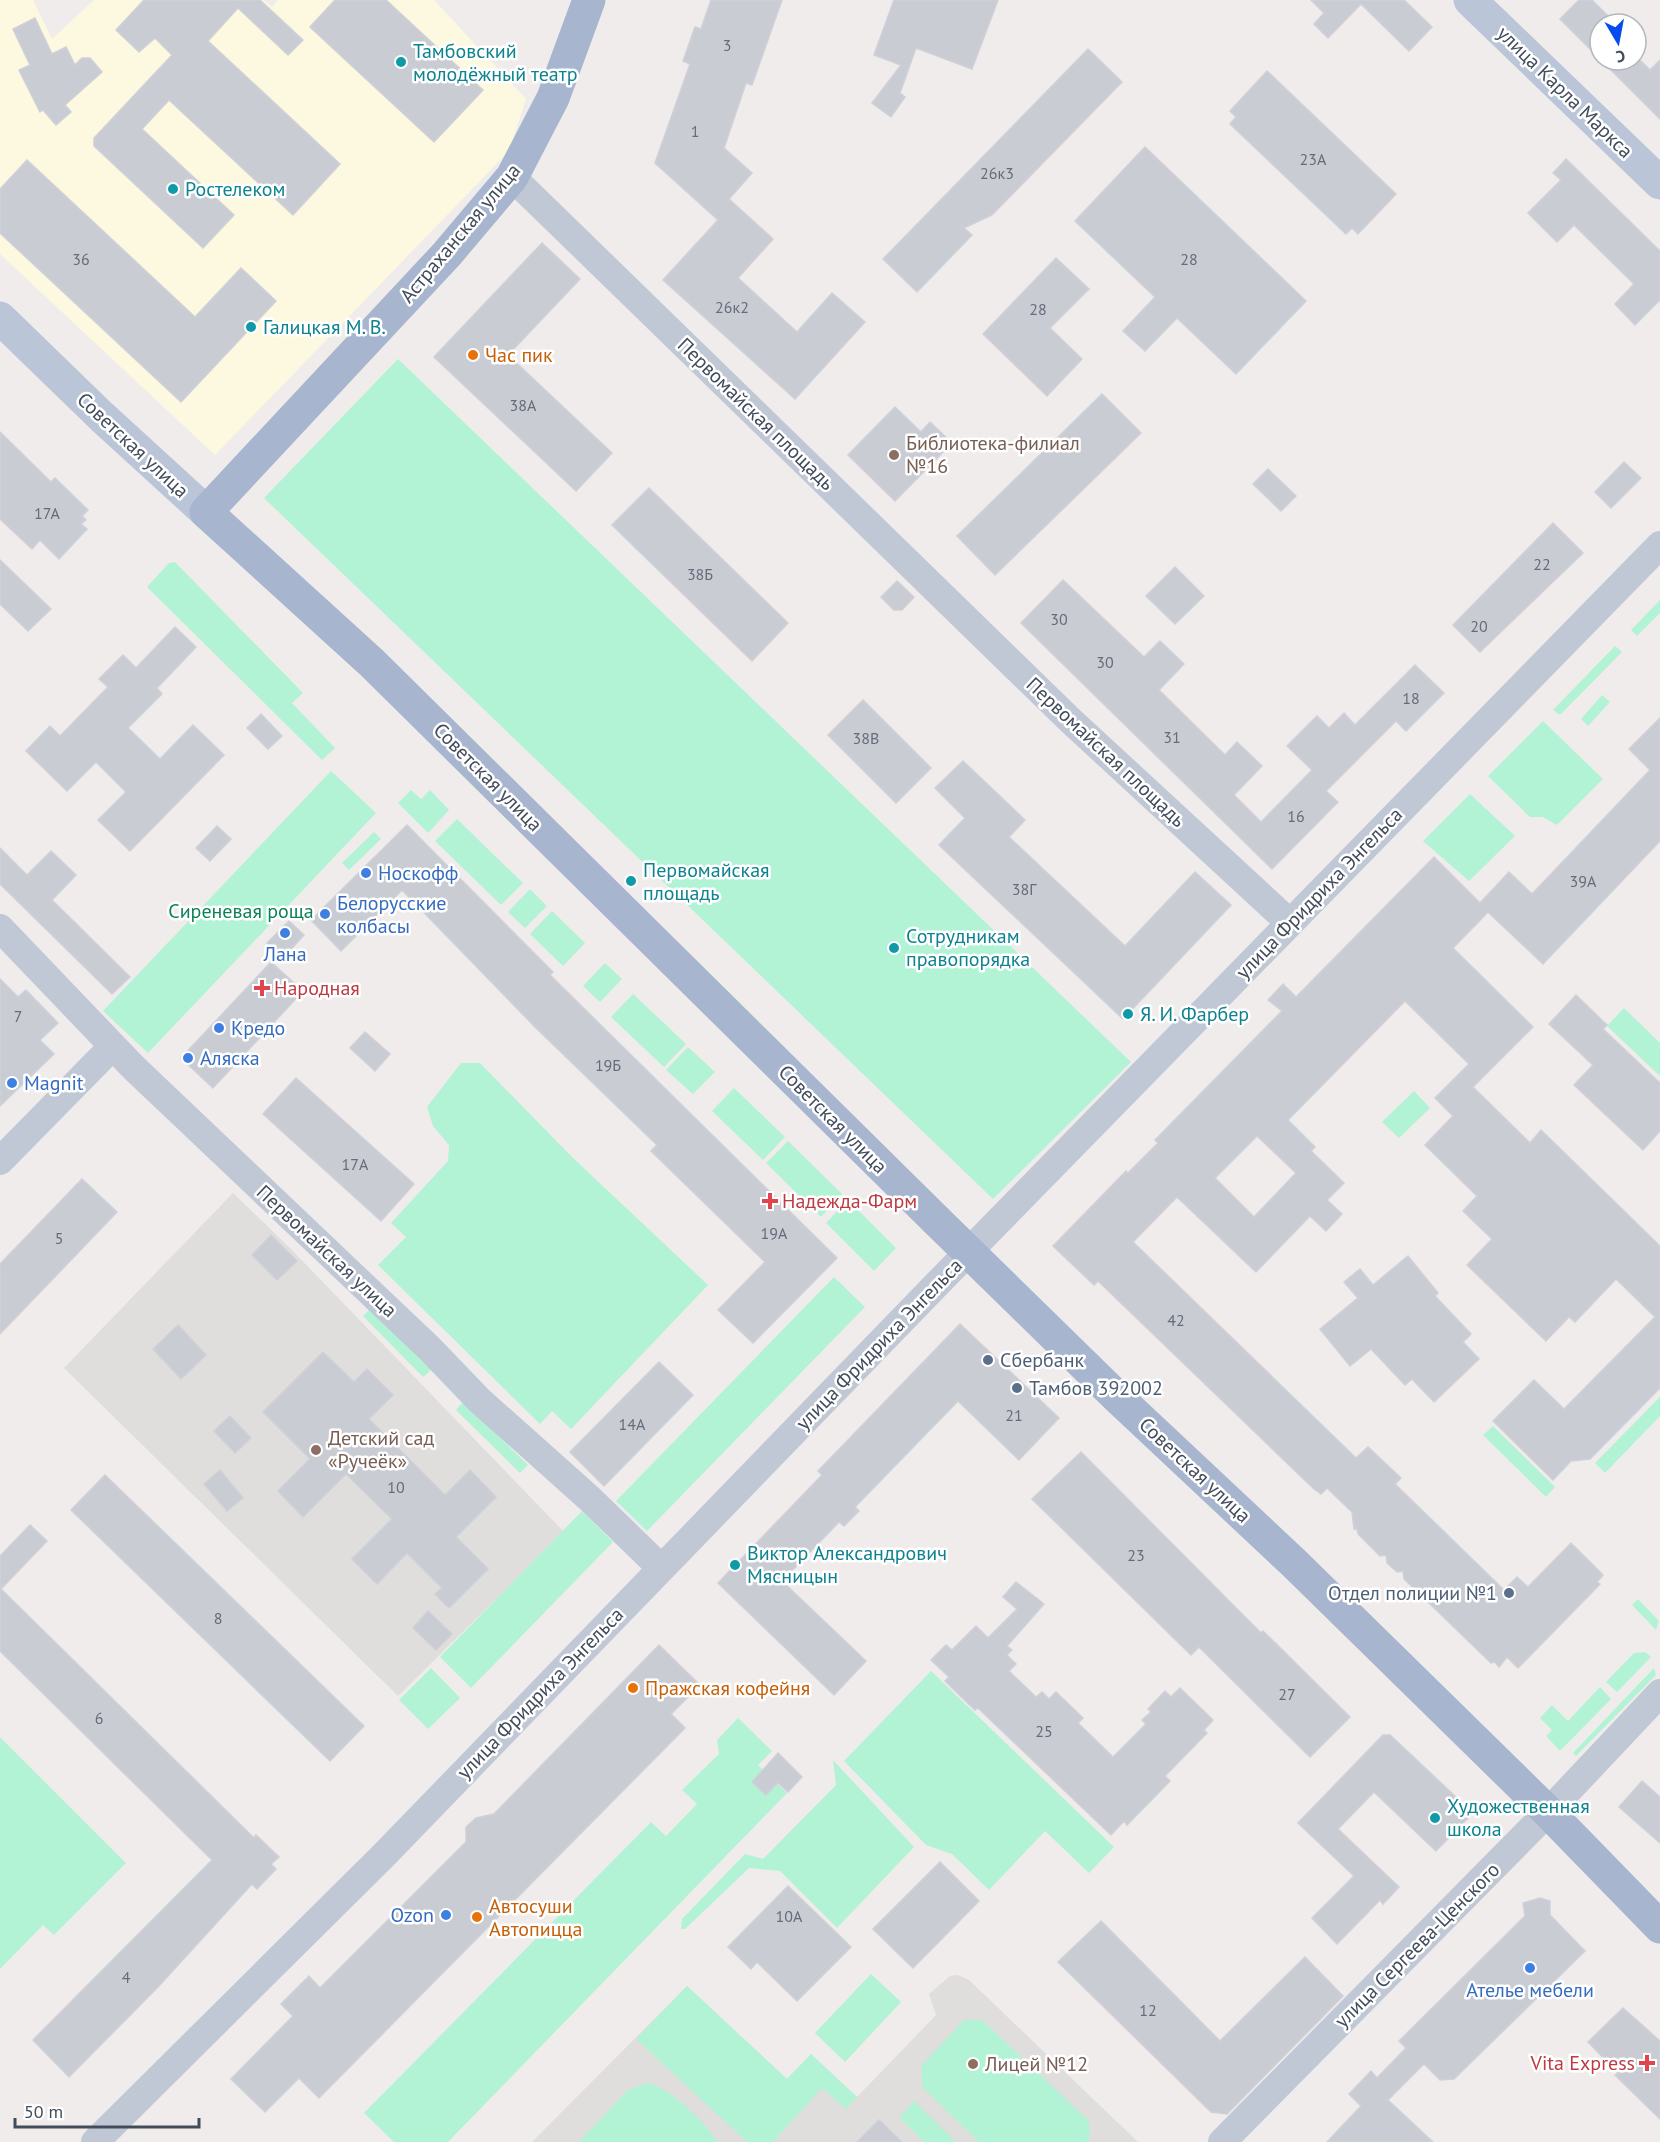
<svg xmlns="http://www.w3.org/2000/svg" width="1660" height="2142" viewBox="0 0 1660 2142" font-family="'PT Sans',sans-serif">
	<style>
		.commercial { fill: #fdf9e0 }
		.education { fill: #e0dddd }
		.green { fill: #b3f3d5 }
		.building { fill: #caccd4; stroke: #cfd0d8; stroke-width: 1.5; fill-rule: evenodd }
		.lines { fill: none; stroke-linecap: round; stroke-linejoin: round }
		.street { stroke: #c0c8d5; stroke-width: 28 }
		.secondary { stroke: #bbc5d8; stroke-width: 33 }
		.primary { stroke: #a7b6ce; stroke-width: 33 }
		.culture-dot { fill: #0f9aa8; stroke: #fff; stroke-width: 2 }
		.food-dot { fill: #e8710a; stroke: #fff; stroke-width: 2 }
		.education-dot { fill: #8d6e63; stroke: #fff; stroke-width: 2 }
		.shop-dot { fill: #3f7fe0; stroke: #fff; stroke-width: 2 }
		.health-dot { fill: #e0444e; stroke: #fff; stroke-width: 2 }
		.service-dot { fill: #5c6f8a; stroke: #fff; stroke-width: 2 }
		.labels { text-anchor: middle; dominant-baseline: central; stroke-width: 5; stroke-linejoin: round; paint-order: stroke }
		.number-label { font-size: 16px; fill: #646c79 }
		.culture-label { font-size: 20px; fill: #0d838f; stroke: #fff; text-anchor: start }
		.street-label { font-size: 20px; fill: #424c5b; stroke: #fff }
		.food-label { font-size: 20px; fill: #c56008; stroke: #fff; text-anchor: start }
		.education-label { font-size: 20px; fill: #785e54; stroke: #fff; text-anchor: start }
		.shop-label { font-size: 20px; fill: #366cbe; stroke: #fff; text-anchor: start }
		.park-label { font-size: 20px; fill: #0d8258; stroke: #fff }
		.health-label { font-size: 20px; fill: #be3a42; stroke: #fff; text-anchor: start }
		.service-label { font-size: 20px; fill: #4e5e75; stroke: #fff; text-anchor: start }
	</style>
	<rect width="100%" height="100%" fill="#efeceb"/>
	<polygon class="commercial" points="0,0 33,0 52,39 94,0 263,0 272,7 278,0 434,0 526,99 509,151 215,455 0,254"/>
	<g class="education">
		<polygon points="233,1193 291,1249 564,1532 398,1696 64,1368"/>
		<polygon points="958,1975 969,1980 1138,2142 532,2142 687,1986 787,2079 811,2054 857,2097 936,2015 929,1994 950,1976"/>
	</g>
	<g class="green">
		<polygon points="398,359 1131,1062 993,1199 264,498"/>
		<polygon points="175,562 303,693 292,703 335,748 322,760 147,587 169,563"/>
		<polygon points="1660,600 1660,613 1637,636 1631,630"/>
		<polygon points="1615,646 1622,652 1560,715 1553,710"/>
		<polygon points="1602,695 1610,702 1588,726 1581,719"/>
		<polygon points="1543,721 1603,779 1557,825 1543,817 1530,817 1488,776"/>
		<polygon points="331,771 376,813 148,1053 103,1011"/>
		<polygon points="411,790 421,799 430,790 449,810 428,833 398,803"/>
		<polygon points="1470,794 1515,836 1469,881 1423,841"/>
		<polygon points="457,819 523,883 501,905 435,841"/>
		<polygon points="374,832 381,839 349,870 342,863"/>
		<polygon points="530,889 547,906 525,928 508,912"/>
		<polygon points="552,911 585,943 563,966 530,934"/>
		<polygon points="605,963 622,979 600,1002 583,986"/>
		<polygon points="633,994 686,1044 664,1067 611,1017"/>
		<polygon points="1624,1008 1660,1043 1660,1076 1607,1026"/>
		<polygon points="688,1047 715,1072 693,1094 666,1070"/>
		<polygon points="461,1063 480,1063 572,1157 708,1285 571,1429 552,1411 540,1424 378,1265 406,1237 391,1223 448,1161 449,1145 433,1126 427,1107"/>
		<polygon points="734,1088 785,1137 763,1160 712,1111"/>
		<polygon points="1414,1091 1430,1108 1399,1138 1382,1122"/>
		<polygon points="788,1141 842,1194 821,1217 766,1163"/>
		<polygon points="848,1200 896,1248 874,1271 826,1223"/>
		<polygon points="834,1277 865,1307 647,1531 616,1501"/>
		<polygon points="371,1308 431,1370 423,1377 363,1316"/>
		<polygon points="1660,1397 1660,1416 1605,1473 1595,1463"/>
		<polygon points="463,1402 528,1465 520,1473 456,1410"/>
		<polygon points="1493,1426 1555,1487 1546,1497 1483,1435"/>
		<polygon points="582,1511 613,1542 471,1688 440,1657"/>
		<polygon points="1638,1599 1659,1621 1656,1630 1632,1605"/>
		<polygon points="1645,1652 1651,1657 1617,1692 1606,1682 1634,1653"/>
		<polygon points="431,1668 460,1698 428,1729 399,1700"/>
		<polygon points="1654,1668 1656,1675 1576,1756 1573,1753"/>
		<polygon points="931,1671 1114,1847 1089,1873 1045,1831 989,1890 952,1854 926,1845 844,1761"/>
		<polygon points="1600,1687 1611,1699 1560,1751 1546,1736 1552,1730 1540,1718 1552,1705 1568,1721"/>
		<polygon points="738,1718 772,1751 758,1765 787,1793 448,2142 394,2142 364,2113 651,1822 666,1836 697,1804 682,1790 719,1754 717,1740"/>
		<polygon points="0,1737 126,1863 54,1935 43,1925 0,1969"/>
		<polygon points="833,1760 914,1847 837,1928 780,1871 749,1868 685,1929 681,1929 682,1919 745,1854 763,1859 836,1785"/>
		<polygon points="871,1974 901,2002 845,2062 815,2033"/>
		<polygon points="687,1986 787,2079 811,2054 857,2097 846,2109 822,2088 773,2142 747,2142 636,2039"/>
		<polygon points="964,2020 982,2020 1089,2121 1090,2138 1086,2142 979,2142 923,2088 921,2066"/>
		<path d="M646 2083C667 2085 707 2123 717 2142H579L628 2090Z"/>
		<polygon points="914,2101 956,2142 924,2142 899,2117"/>
	</g>
	<g class="building">
		<polygon points="144,0 260,0 303,40 288,55 238,8 208,41 340,164 293,215 169,100 142,129 234,215 203,248 94,146 94,138 172,55 155,38 139,52 116,30"/>
		<polygon points="335,0 386,0 483,90 434,142 310,27"/>
		<polygon points="711,0 782,0 752,85 746,83 724,148 752,173 729,199 773,239 738,278 797,332 832,293 865,322 795,399 663,280 718,220 655,163 690,64 683,61 695,27 701,29"/>
		<polygon points="894,0 998,0 972,69 916,48 900,93 905,97 891,117 872,103 901,65 874,55"/>
		<polygon points="1311,0 1404,0 1432,27 1409,51 1361,4 1328,38 1314,24 1324,13"/>
		<polygon points="1579,0 1592,0 1616,24 1600,24 1600,59 1560,19"/>
		<polygon points="35,18 52,54 66,47 75,65 82,58 90,58 102,72 65,105 71,112 56,125 43,110 40,112 19,70 30,65 13,29"/>
		<polygon points="1088,49 1122,82 992,215 964,228 972,235 917,292 883,259"/>
		<polygon points="1636,56 1650,70 1660,60 1660,119 1601,60 1636,60"/>
		<polygon points="1267,71 1396,194 1358,234 1352,228 1346,234 1230,124 1236,117 1230,111"/>
		<polygon points="1145,147 1306,301 1236,374 1177,318 1145,351 1123,331 1155,297 1075,221"/>
		<polygon points="1566,159 1660,251 1660,300 1635,325 1615,304 1634,284 1574,225 1557,242 1528,213 1561,180 1553,173"/>
		<polygon points="27,160 195,317 241,268 276,301 181,402 0,233 0,189"/>
		<polygon points="542,243 580,279 508,355 612,453 576,491 434,357"/>
		<polygon points="1056,258 1089,289 1050,328 1082,359 1047,396 983,334"/>
		<polygon points="1102,394 1141,433 995,575 957,536"/>
		<polygon points="895,407 921,432 930,422 952,443 895,501 848,455"/>
		<polygon points="0,432 51,482 55,478 88,510 82,516 86,520 81,524 87,529 59,559 40,540 32,549 0,519"/>
		<polygon points="1624,462 1641,478 1611,508 1595,492"/>
		<polygon points="1268,469 1296,496 1281,511 1253,484"/>
		<polygon points="649,488 788,623 752,661 612,525"/>
		<polygon points="1553,523 1583,553 1480,652 1453,625"/>
		<polygon points="0,560 51,609 28,631 0,604"/>
		<polygon points="1175,567 1204,596 1175,624 1146,596"/>
		<polygon points="1063,580 1144,657 1160,641 1184,664 1159,690 1225,755 1237,742 1262,766 1234,795 1261,822 1312,770 1287,746 1317,716 1329,728 1344,713 1355,725 1415,665 1444,693 1406,731 1396,721 1326,791 1338,802 1272,869 1021,623"/>
		<polygon points="897,581 914,597 902,610 894,610 881,597"/>
		<polygon points="175,627 196,647 157,688 162,694 128,728 160,759 193,725 224,755 130,851 98,820 126,792 96,762 67,791 26,751 50,726 60,736 108,687 99,679 123,655 136,668"/>
		<polygon points="863,700 931,768 896,803 828,735"/>
		<polygon points="261,714 282,736 268,749 247,728"/>
		<path d="M1660 718V841L1543 964 1488 912 1453 948 1533 1027 1473 1087 1530 1143 1541 1130 1660 1246V1388L1590 1459 1571 1461 1553 1480 1493 1421 1534 1380 1564 1409 1655 1317 1616 1279 1575 1322 1569 1317 1546 1341 1467 1265 1492 1239 1463 1211 1477 1196 1425 1145 1453 1116 1435 1098 1469 1064 1405 1001 1288 1120 1315 1147 1311 1151 1344 1183 1327 1200 1342 1214 1326 1231 1310 1216 1256 1272 1177 1197 1133 1242 1356 1458 1368 1447 1401 1478 1395 1484 1504 1590 1517 1577 1528 1587 1571 1543 1603 1575 1597 1582 1600 1584 1518 1668 1507 1657 1499 1667 1495 1662 1491 1663 1404 1579 1403 1571 1397 1572 1387 1563 1386 1555 1380 1556 1358 1534 1357 1528 1354 1529 1352 1512 1327 1488 1321 1494 1314 1489 1098 1281 1094 1285 1053 1246 1126 1171 1128 1173 1158 1143 1155 1140 1282 1011 1268 1000 1283 984 1296 997 1434 857 1480 903 1509 872 1532 894 1650 770 1629 749ZM1257 1136 1296 1173 1254 1217 1215 1178Z"/>
		<polygon points="963,761 1025,820 1009,837 1125,946 1195,872 1231,905 1123,1019 939,845 965,818 935,788"/>
		<polygon points="407,825 553,972 550,975 837,1258 753,1343 718,1310 765,1262 651,1151 657,1145 536,1028 402,890 341,951 311,920"/>
		<polygon points="217,826 231,839 210,861 196,848"/>
		<polygon points="0,848 27,875 51,851 76,875 52,900 130,977 112,994 0,884"/>
		<polygon points="289,921 304,935 283,958 267,943"/>
		<polygon points="271,962 303,991 213,1088 181,1058"/>
		<polygon points="0,979 18,997 26,990 58,1023 40,1040 54,1054 0,1106"/>
		<polygon points="1576,995 1607,1025 1603,1029 1660,1083 1660,1131 1643,1150 1574,1085 1593,1065 1549,1024"/>
		<polygon points="365,1032 390,1054 375,1071 350,1048"/>
		<polygon points="296,1078 414,1184 381,1221 263,1114"/>
		<polygon points="82,1179 117,1212 0,1334 0,1264"/>
		<polygon points="271,1235 297,1261 277,1280 252,1255"/>
		<polygon points="1408,1256 1438,1293 1435,1296 1471,1334 1463,1342 1479,1359 1434,1402 1412,1379 1405,1385 1371,1349 1350,1366 1320,1329 1358,1298 1344,1282 1360,1269 1373,1285"/>
		<polygon points="960,1324 1059,1418 1019,1460 958,1401 855,1507 859,1511 844,1526 839,1522 782,1581 866,1661 834,1695 718,1583 822,1475 818,1471"/>
		<polygon points="178,1325 206,1355 181,1379 153,1349"/>
		<polygon points="323,1352 354,1382 367,1369 393,1395 369,1419 445,1495 470,1470 496,1497 456,1537 488,1569 449,1608 435,1594 442,1588 407,1553 377,1584 352,1559 392,1519 346,1474 303,1517 278,1491 310,1459 263,1412"/>
		<polygon points="659,1362 693,1395 604,1486 570,1452"/>
		<polygon points="230,1416 251,1438 235,1453 214,1431"/>
		<polygon points="1081,1452 1261,1633 1263,1631 1350,1717 1310,1757 1199,1647 1191,1655 1032,1499"/>
		<polygon points="220,1470 243,1498 227,1511 204,1484"/>
		<polygon points="105,1475 364,1726 330,1761 71,1510"/>
		<polygon points="30,1525 47,1541 1,1589 254,1838 256,1835 279,1857 271,1864 276,1869 257,1889 252,1884 158,1987 69,2077 33,2040 212,1860 0,1651 0,1556"/>
		<polygon points="1016,1582 1044,1604 1007,1646 1012,1650 1007,1655 1016,1664 1009,1671 1036,1697 1042,1692 1049,1699 1056,1692 1083,1718 1078,1723 1113,1757 1146,1724 1142,1720 1151,1712 1148,1709 1165,1691 1171,1697 1180,1688 1213,1720 1204,1730 1207,1733 1165,1776 1170,1781 1127,1825 1124,1821 1111,1835 978,1708 975,1710 945,1681 949,1677 931,1660 946,1645 952,1650 976,1626 988,1638 1017,1609 1003,1597"/>
		<polygon points="428,1611 452,1634 436,1650 413,1628"/>
		<polygon points="659,1645 700,1685 671,1714 685,1728 319,2098 299,2078 265,2112 231,2079 293,2016 281,2004 309,1976 320,1988 466,1842 466,1827 476,1818 494,1814"/>
		<polygon points="1383,1735 1390,1735 1473,1813 1436,1851 1374,1792 1338,1829 1399,1887 1383,1904 1380,1900 1337,1944 1312,1918 1354,1876 1298,1823"/>
		<polygon points="778,1753 802,1777 788,1792 778,1783 766,1795 752,1782"/>
		<polygon points="1642,1781 1660,1797 1660,1843 1619,1807"/>
		<polygon points="940,1862 979,1901 913,1968 873,1929"/>
		<polygon points="788,1886 851,1947 797,2001 757,1962 751,1969 728,1947"/>
		<polygon points="1540,1898 1550,1901 1550,1915 1585,1951 1454,2079 1440,2080 1424,2064 1388,2100 1433,2142 1327,2142 1361,2106 1349,2094 1371,2071 1377,2078 1406,2048 1399,2041 1525,1916 1523,1903"/>
		<polygon points="1101,1921 1220,2041 1305,1957 1343,1996 1227,2114 1211,2112 1058,1962"/>
		<polygon points="1623,2008 1660,2041 1660,2119 1615,2075 1618,2073 1588,2042"/>
		<polygon points="879,2120 902,2142 857,2142"/>
	</g>
	<g class="lines">
		<g class="street">
			<polyline points="512,177 1071,721 1290,923"/>
			<polyline points="0,928 133,1067 430,1349 479,1400 590,1499 661,1568"/>
			<polyline points="0,1161 112,1047"/>
			<polyline points="95,2142 384,1855 938,1283 1660,545"/>
			<polyline points="1222,2142 1548,1812 1660,1693"/>
		</g>
		<g class="secondary">
			<polyline points="1470,0 1660,183"/>
			<polyline points="0,318 101,416 206,512"/>
		</g>
		<polyline class="primary" points="589,0 553,98 512,177 447,254 206,512 372,663 936,1220 1117,1397 1295,1564 1548,1812 1660,1927"/>
	</g>
	<g class="culture-dot">
		<circle cx="401" cy="62" r="6"/>
		<circle cx="173" cy="189" r="6"/>
		<circle cx="251" cy="327" r="6"/>
		<circle cx="631" cy="881" r="6"/>
		<circle cx="894" cy="948" r="6"/>
		<circle cx="1128" cy="1014" r="6"/>
		<circle cx="735" cy="1565" r="6"/>
		<circle cx="1435" cy="1818" r="6"/>
	</g>
	<g class="food-dot">
		<circle cx="473" cy="355" r="6"/>
		<circle cx="633" cy="1688" r="6"/>
		<circle cx="477" cy="1917" r="6"/>
	</g>
	<g class="education-dot">
		<circle cx="894" cy="455" r="6"/>
		<circle cx="316" cy="1450" r="6"/>
		<circle cx="973" cy="2064" r="6"/>
	</g>
	<g class="shop-dot">
		<circle cx="366" cy="873" r="6"/>
		<circle cx="325" cy="914" r="6"/>
		<circle cx="285" cy="933" r="6"/>
		<circle cx="219" cy="1028" r="6"/>
		<circle cx="188" cy="1058" r="6"/>
		<circle cx="12" cy="1083" r="6"/>
		<circle cx="446" cy="1915" r="6"/>
		<circle cx="1530" cy="1968" r="6"/>
	</g>
	<g class="health-dot">
		<path d="M259 979h6v6h6v6h-6v6h-6v-6h-6v-6h6z"/>
		<path d="M767 1192h6v6h6v6h-6v6h-6v-6h-6v-6h6z"/>
		<path d="M1644 2054h6v6h6v6h-6v6h-6v-6h-6v-6h6z"/>
	</g>
	<g class="service-dot">
		<circle cx="988" cy="1360" r="6"/>
		<circle cx="1017" cy="1388" r="6"/>
		<circle cx="1509" cy="1593" r="6"/>
	</g>
	<g class="labels">
		<g class="number-label">
			<text x="727" y="45">3</text>
			<text x="695" y="131">1</text>
			<text x="1313" y="159">23А</text>
			<text x="997" y="173">26к3</text>
			<text x="81" y="259">36</text>
			<text x="1189" y="259">28</text>
			<text x="732" y="307">26к2</text>
			<text x="1038" y="309">28</text>
			<text x="523" y="405">38А</text>
			<text x="47" y="513">17A</text>
			<text x="1542" y="564">22</text>
			<text x="700" y="574">38Б</text>
			<text x="1059" y="619">30</text>
			<text x="1479" y="626">20</text>
			<text x="1105" y="662">30</text>
			<text x="1411" y="698">18</text>
			<text x="1172" y="737">31</text>
			<text x="866" y="738">38В</text>
			<text x="1296" y="816">16</text>
			<text x="1583" y="881">39А</text>
			<text x="1024" y="889">38Г</text>
			<text x="18" y="1016">7</text>
			<text x="608" y="1065">19Б</text>
			<text x="355" y="1164">17А</text>
			<text x="774" y="1233">19А</text>
			<text x="59" y="1238">5</text>
			<text x="1176" y="1320">42</text>
			<text x="1014" y="1415">21</text>
			<text x="632" y="1424">14А</text>
			<text x="396" y="1487">10</text>
			<text x="1136" y="1555">23</text>
			<text x="218" y="1618">8</text>
			<text x="1287" y="1694">27</text>
			<text x="99" y="1718">6</text>
			<text x="1044" y="1731">25</text>
			<text x="789" y="1916">10А</text>
			<text x="126" y="1977">4</text>
			<text x="1148" y="2010">12</text>
		</g>
		<g class="culture-label">
			<text x="413" y="51">Тамбовский<tspan x="413" dy="23">молодёжный театр</tspan></text>
			<text x="185" y="189">Ростелеком</text>
			<text x="263" y="327">Галицкая М. В.</text>
			<text x="643" y="870">Первомайская<tspan x="643" dy="23">площадь</tspan></text>
			<text x="906" y="936">Сотрудникам<tspan x="906" dy="23">правопорядка</tspan></text>
			<text x="1140" y="1014">Я. И. Фарбер</text>
			<text x="747" y="1553">Виктор Александрович<tspan x="747" dy="23">Мясницын</tspan></text>
			<text x="1447" y="1806">Художественная<tspan x="1447" dy="23">школа</tspan></text>
		</g>
		<g class="street-label">
			<text transform="translate(1565 92) rotate(44)">улица Карла Маркса</text>
			<text transform="translate(460 233) rotate(-50)">Астраханская улица</text>
			<text transform="translate(756 414) rotate(44)">Первомайская площадь</text>
			<text transform="translate(133 445) rotate(43)">Советская улица</text>
			<text transform="translate(1106 752) rotate(43)">Первомайская площадь</text>
			<text transform="translate(488 777) rotate(45)">Советская улица</text>
			<text transform="translate(1319 893) rotate(-46)">улица Фридриха Энгельса</text>
			<text transform="translate(833 1119) rotate(45)">Советская улица</text>
			<text transform="translate(327 1251) rotate(43)">Первомайская улица</text>
			<text transform="translate(879 1344) rotate(-46)">улица Фридриха Энгельса</text>
			<text transform="translate(1195 1470) rotate(43)">Советская улица</text>
			<text transform="translate(540 1693) rotate(-46)">улица Фридриха Энгельса</text>
			<text transform="translate(1417 1945) rotate(-45)">улица Сергеева-Ценского</text>
		</g>
		<g class="food-label">
			<text x="485" y="355">Час пик</text>
			<text x="645" y="1688">Пражская кофейня</text>
			<text x="489" y="1906">Автосуши<tspan x="489" dy="23">Автопицца</tspan></text>
		</g>
		<g class="education-label">
			<text x="906" y="443">Библиотека-филиал<tspan x="906" dy="23">№16</tspan></text>
			<text x="328" y="1438">Детский сад<tspan x="328" dy="23">«Ручеёк»</tspan></text>
			<text x="985" y="2064">Лицей №12</text>
		</g>
		<g class="shop-label">
			<text x="378" y="873">Носкофф</text>
			<text x="337" y="903">Белорусские<tspan x="337" dy="23">колбасы</tspan></text>
			<text x="285" y="954" text-anchor="middle">Лана</text>
			<text x="231" y="1028">Кредо</text>
			<text x="200" y="1058">Аляска</text>
			<text x="24" y="1083">Magnit</text>
			<text x="434" y="1915" text-anchor="end">Ozon</text>
			<text x="1530" y="1990" text-anchor="middle">Ателье мебели</text>
		</g>
		<g class="park-label">
			<text x="241" y="911">Сиреневая роща</text>
		</g>
		<g class="health-label">
			<text x="274" y="988">Народная</text>
			<text x="782" y="1201">Надежда-Фарм</text>
			<text x="1635" y="2063" text-anchor="end">Vita Express</text>
		</g>
		<g class="service-label">
			<text x="1000" y="1360">Сбербанк</text>
			<text x="1029" y="1388">Тамбов 392002</text>
			<text x="1497" y="1593" text-anchor="end">Отдел полиции №1</text>
		</g>
	</g>
	<g transform="translate(1618 42) rotate(170)"><circle r="28" fill="#ffffff" stroke="#b3b7bd" stroke-width="1.5"/>
	<path d="M0-4.5L10 22L0 15L-10 22Z" fill="#064bee"/>
	<text y="-9" font-size="16" font-weight="bold" text-anchor="middle" fill="#424c5b">С</text>
	</g>
	<path d="M15 2118v9h184v-9" fill="none" stroke="#424c5b" stroke-width="3"/>
	<text x="24" y="2118" font-size="18" fill="#424c5b" stroke="#ffffff" stroke-width="4.5" paint-order="stroke">50 m</text>
</svg>
